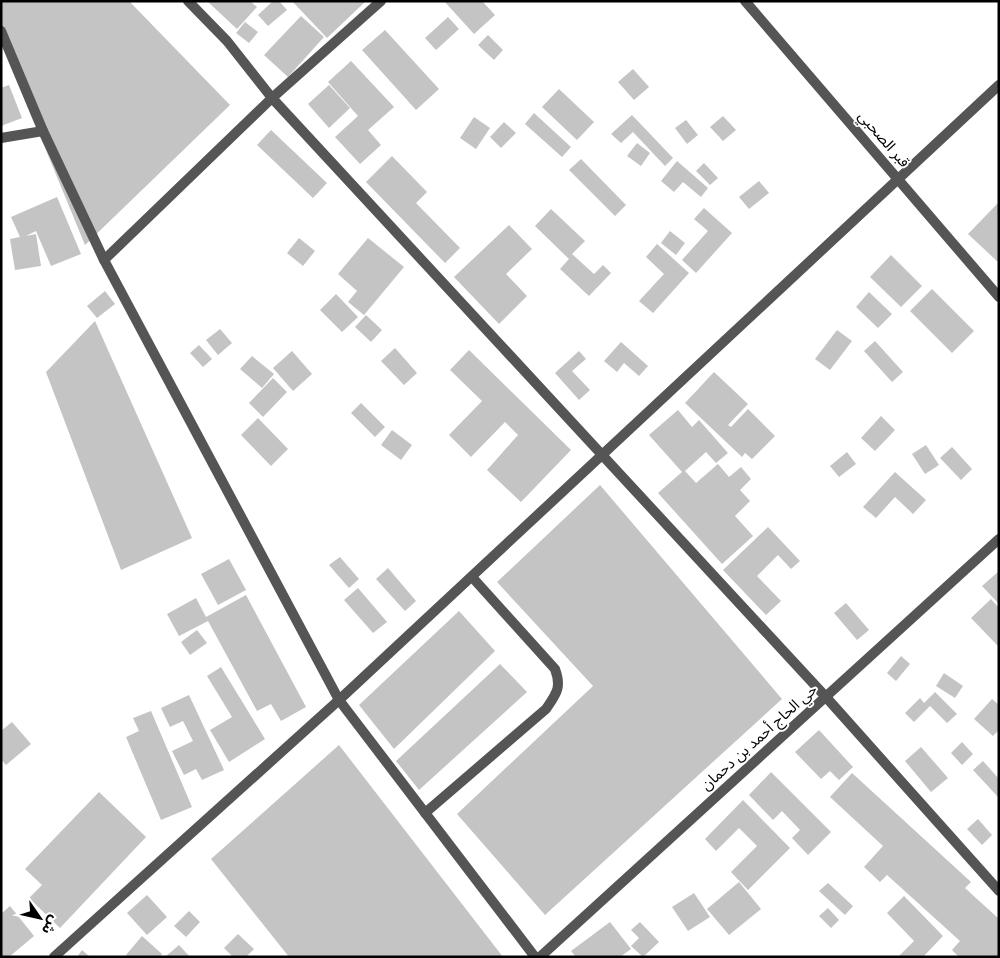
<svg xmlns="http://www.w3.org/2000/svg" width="1000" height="958" viewBox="0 0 1000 958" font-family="'DM Sans','Noto Sans Arabic',sans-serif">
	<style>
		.building { fill: #c4c4c4 }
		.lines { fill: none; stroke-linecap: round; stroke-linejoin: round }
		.street { stroke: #555; stroke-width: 10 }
		.labels { text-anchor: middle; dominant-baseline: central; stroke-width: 4; stroke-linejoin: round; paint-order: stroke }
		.street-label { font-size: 15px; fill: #000; stroke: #fff }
	</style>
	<rect width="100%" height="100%" fill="#fff"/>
	<g class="building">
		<polygon points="1,1 129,1 230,105 85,245 1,41"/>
		<polygon points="207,1 250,1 257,7 237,29"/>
		<polygon points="273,1 279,1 287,10 268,26 258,15"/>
		<polygon points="292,1 366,1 327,38"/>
		<polygon points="444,1 482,1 495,15 474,34"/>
		<polygon points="301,16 324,37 288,77 264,55"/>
		<polygon points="448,17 459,29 436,50 425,38"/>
		<polygon points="245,22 258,32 249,43 236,33"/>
		<polygon points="385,30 439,89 416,110 362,50"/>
		<polygon points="488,35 503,50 494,60 478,45"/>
		<polygon points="351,61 394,107 368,130 381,145 360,164 335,137 358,116 328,82"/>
		<polygon points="633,69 649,87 634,100 618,82"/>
		<polygon points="9,85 22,118 1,126 1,88"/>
		<polygon points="329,85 350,108 329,128 308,104"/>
		<polygon points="559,89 594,122 577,140 542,107"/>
		<polygon points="534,113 571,147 562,157 525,124"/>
		<polygon points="632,115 673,158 665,166 633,132 621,143 611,134"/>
		<polygon points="723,116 736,130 723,141 710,127"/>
		<polygon points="474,117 490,128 476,149 460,138"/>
		<polygon points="686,120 698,135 687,144 675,128"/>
		<polygon points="504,122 516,133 501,148 490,137"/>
		<polygon points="271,130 327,183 313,198 257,145"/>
		<polygon points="637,143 650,153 641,166 627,156"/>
		<polygon points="392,156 427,192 416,203 460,248 445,263 366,182"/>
		<polygon points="581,159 626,205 615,216 569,170"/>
		<polygon points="677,161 708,188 701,197 683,182 674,192 661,181"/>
		<polygon points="704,163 718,178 710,185 696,171"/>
		<polygon points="759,181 769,193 749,209 739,197"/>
		<polygon points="57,197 81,254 51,266 36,231 26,236 36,234 41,266 15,270 10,239 20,237 11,217"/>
		<polygon points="999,202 999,263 968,234"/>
		<polygon points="704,208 732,233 696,273 682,260 708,231 694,219"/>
		<polygon points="551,209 585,241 572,254 594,274 603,265 611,273 589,296 560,269 569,259 535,226"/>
		<polygon points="509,225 532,249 506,274 527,296 499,324 454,277"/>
		<polygon points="670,231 685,243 676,255 661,243"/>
		<polygon points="299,238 315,251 303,266 287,253"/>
		<polygon points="368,238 404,267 364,315 348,302 357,291 338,274"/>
		<polygon points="657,244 689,273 653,313 639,301 664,274 646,257"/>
		<polygon points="891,255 922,286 901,307 870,277"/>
		<polygon points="932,289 974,331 952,353 910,311"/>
		<polygon points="105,291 115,304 97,318 87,306"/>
		<polygon points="869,292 892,314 878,328 856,307"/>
		<polygon points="336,294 358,317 342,332 320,310"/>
		<polygon points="366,315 382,330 371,342 355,327"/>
		<polygon points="95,321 192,538 121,570 46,372"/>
		<polygon points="220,329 232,343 218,355 206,340"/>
		<polygon points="837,330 852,341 830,370 815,359"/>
		<polygon points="875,341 903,372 892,382 864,351"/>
		<polygon points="621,342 648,366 639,376 624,363 617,372 604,361"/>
		<polygon points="199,345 212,359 203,367 190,353"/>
		<polygon points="395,348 417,373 404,385 381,361"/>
		<polygon points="469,350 571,450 521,502 487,470 518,435 505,422 471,457 449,435 482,401 450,370"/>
		<polygon points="292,351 312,374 293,391 273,368"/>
		<polygon points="579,351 586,359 572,371 590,390 579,400 555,373"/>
		<polygon points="252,356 274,374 262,388 240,369"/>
		<polygon points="714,372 748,404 728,425 731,427 748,409 775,436 752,459 745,453 742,457 685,403"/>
		<polygon points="273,378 287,392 263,417 249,403"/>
		<polygon points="361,403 385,427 375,437 351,413"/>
		<polygon points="678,410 692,427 699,420 728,453 716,463 706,452 685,471 696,483 718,464 729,477 741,467 751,479 740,490 750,501 735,516 753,536 722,564 658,493 682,472 649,435"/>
		<polygon points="881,416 895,430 875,451 861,438"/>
		<polygon points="258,418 288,449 271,466 241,435"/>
		<polygon points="392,430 412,445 401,460 381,445"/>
		<polygon points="926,445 939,465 925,474 912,454"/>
		<polygon points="952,447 972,469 961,480 940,458"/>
		<polygon points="847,452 856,464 839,477 830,466"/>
		<polygon points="895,472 926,500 913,514 895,497 876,518 863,507"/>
		<polygon points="600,485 782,699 545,915 457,814 593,686 497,582"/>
		<polygon points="768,527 800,561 791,569 778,555 757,576 781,601 766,615 723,570"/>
		<polygon points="340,557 359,579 349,588 329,565"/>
		<polygon points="229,559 246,590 218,605 201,574"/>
		<polygon points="388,568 416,601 405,611 376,579"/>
		<polygon points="999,571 999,604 982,586"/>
		<polygon points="358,588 387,622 373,633 344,600"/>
		<polygon points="246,595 306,707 281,721 271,704 257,711 208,621 179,636 167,614 196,598 206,617"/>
		<polygon points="991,599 999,608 999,647 971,618"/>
		<polygon points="846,603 869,630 857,640 834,613"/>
		<polygon points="459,611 495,651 394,749 359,705"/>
		<polygon points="197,630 207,643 190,655 181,642"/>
		<polygon points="901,656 910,664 896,681 887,673"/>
		<polygon points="500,664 527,692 419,790 396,761"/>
		<polygon points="221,667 265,739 229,762 210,730 232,717 207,676"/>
		<polygon points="944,673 963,686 955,698 936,686"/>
		<polygon points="935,692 957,714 947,723 930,706 914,722 905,713 920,698 924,703"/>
		<polygon points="189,695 224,770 202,780 196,769 184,775 172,751 193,741 183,721 170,727 161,708"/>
		<polygon points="992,699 999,705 999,730 993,736 974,719"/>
		<polygon points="151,711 192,807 161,820 126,737 139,731 133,718"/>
		<polygon points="12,722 31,744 6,765 1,759 1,731"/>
		<polygon points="819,730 853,767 839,780 830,771 821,779 795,752"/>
		<polygon points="962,742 973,754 962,765 951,753"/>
		<polygon points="339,745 503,957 289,957 211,859"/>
		<polygon points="921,747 948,778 931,792 905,761"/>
		<polygon points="983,761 999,779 999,798 973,770"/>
		<polygon points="771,772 831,832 808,855 792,838 800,830 782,811 773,820 749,795"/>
		<polygon points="852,773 971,882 965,888 999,919 999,957 959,957 952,950 960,941 887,875 880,882 864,867 883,846 830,797"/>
		<polygon points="99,792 146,837 60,928 29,898 42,885 25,869"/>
		<polygon points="743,800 790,848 748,890 731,872 757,846 739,828 716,851 705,839"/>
		<polygon points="978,819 992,835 982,845 967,829"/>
		<polygon points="739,882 761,909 729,935 707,909"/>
		<polygon points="828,883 853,906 845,915 819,891"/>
		<polygon points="694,893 710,917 688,931 672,907"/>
		<polygon points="147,895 167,917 147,935 127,913"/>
		<polygon points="904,896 943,936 923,957 898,957 914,941 887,913"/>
		<polygon points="10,906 34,936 9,957 1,957 1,914"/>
		<polygon points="828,908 839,920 831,928 819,916"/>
		<polygon points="189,911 200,922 186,937 174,926"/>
		<polygon points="610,922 631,949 620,957 576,957 571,951"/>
		<polygon points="640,922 659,942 643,957 631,946 639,938 631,930"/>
		<polygon points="238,934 254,949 246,957 233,957 224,948"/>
		<polygon points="142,936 162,954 160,957 128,957 126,955"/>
		<polygon points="179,945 190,957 165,957"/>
		<polygon points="82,950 90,957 77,957"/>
	</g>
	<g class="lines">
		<g class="street">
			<polyline points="188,1 227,41 272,98 825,696 999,891"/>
			<polyline points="745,1 999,297"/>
			<polyline points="1,31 43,131 104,260 339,700 535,957"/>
			<polyline points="1,138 43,131"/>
			<polyline points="104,260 272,98 381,1"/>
			<path d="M425 813 546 709C556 694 562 688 555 669L472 577"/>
			<polyline points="54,957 339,700 999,85"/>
			<polyline points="540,957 999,539"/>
		</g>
	</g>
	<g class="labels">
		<g class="street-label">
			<text transform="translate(884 139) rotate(49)">قبر الصحبي</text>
			<text transform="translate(759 737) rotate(-42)">حي الحاج أحمد بن دحمان</text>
		</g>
	</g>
	<rect width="1000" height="958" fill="none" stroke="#000000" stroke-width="5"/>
	<g transform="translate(40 918) rotate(124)" stroke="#ffffff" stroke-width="4" paint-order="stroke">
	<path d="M0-4L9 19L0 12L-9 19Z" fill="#000000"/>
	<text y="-8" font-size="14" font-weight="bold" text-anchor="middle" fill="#000000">ش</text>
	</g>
</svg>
